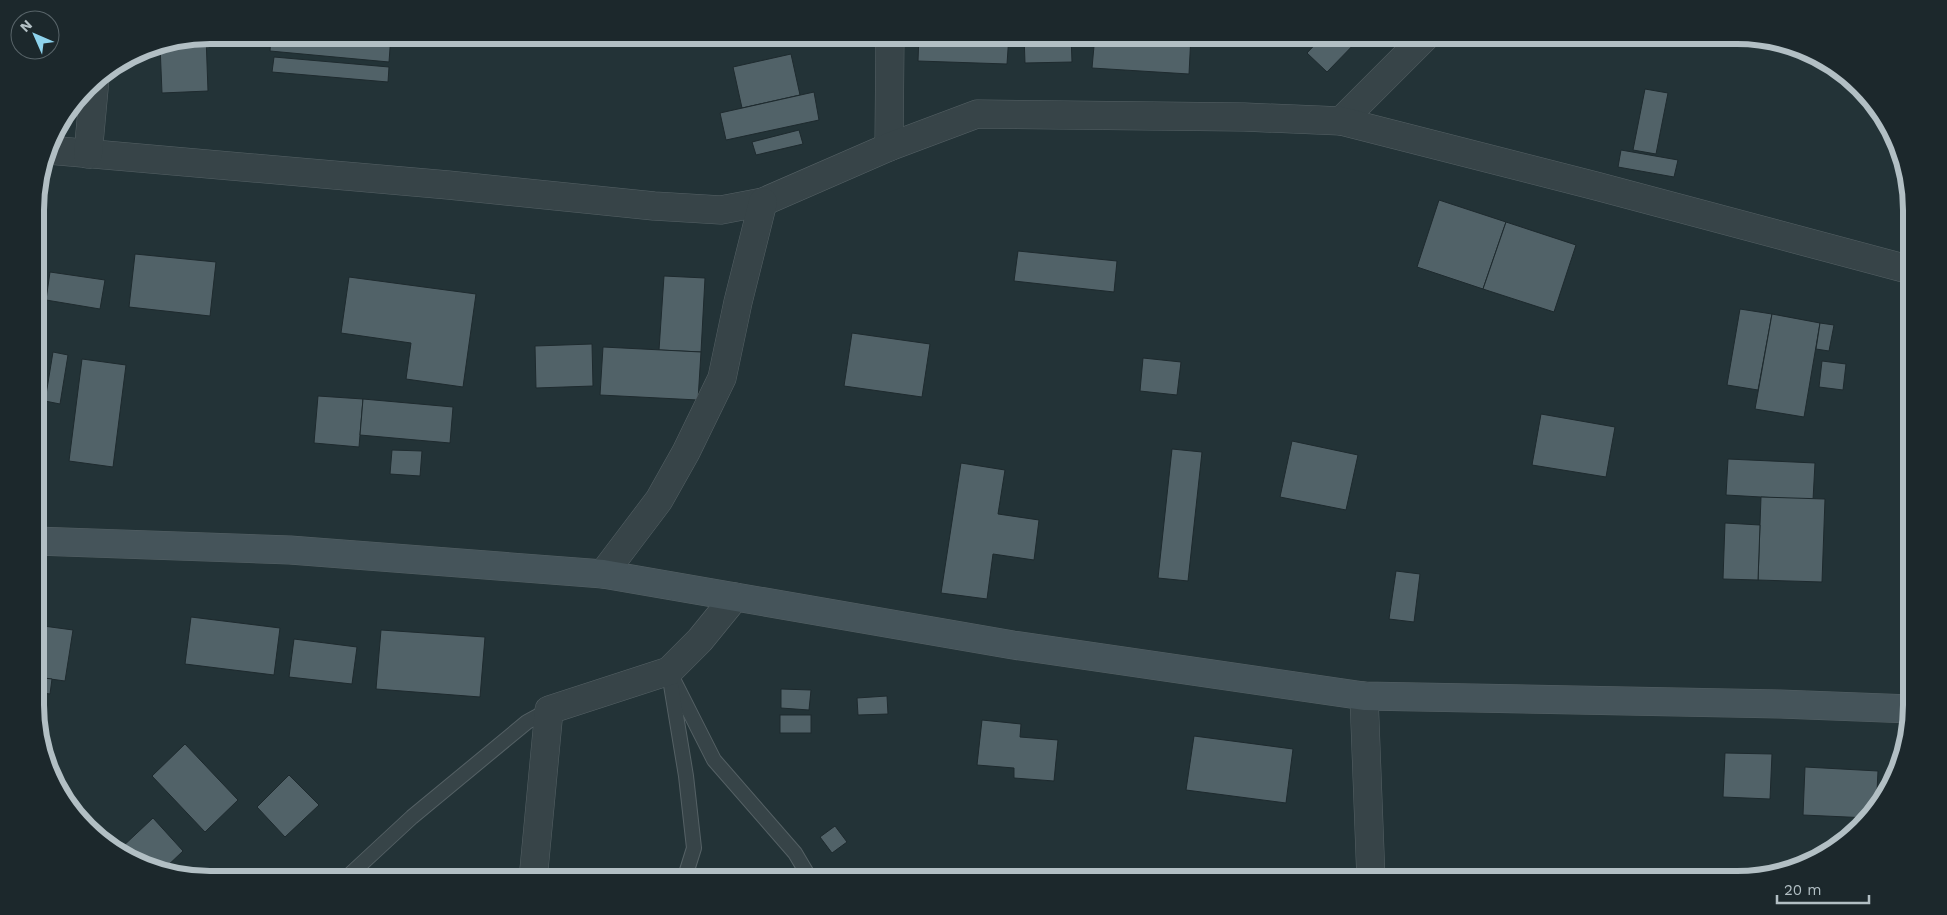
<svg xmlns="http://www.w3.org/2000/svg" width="1947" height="915" viewBox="0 0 1947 915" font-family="'Work Sans',sans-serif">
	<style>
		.building { fill: #516268; stroke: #1e2a2e }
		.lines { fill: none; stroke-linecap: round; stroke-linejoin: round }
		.lane-casing { stroke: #556165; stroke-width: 16 }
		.street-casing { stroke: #556165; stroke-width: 29 }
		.secondary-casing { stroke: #556165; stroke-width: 29 }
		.lane { stroke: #374448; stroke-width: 14 }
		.street { stroke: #374448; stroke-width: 28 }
		.secondary { stroke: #45545a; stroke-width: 28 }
		.rim { fill: none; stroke: #b2bfc4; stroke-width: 6 }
	</style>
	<rect width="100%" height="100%" fill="#233337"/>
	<g class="building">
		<polygon points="271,35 391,35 389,62 270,51"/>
		<polygon points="919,35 1009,35 1007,64 918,61"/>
		<polygon points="1024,35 1071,35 1072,62 1025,63"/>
		<polygon points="1095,35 1191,35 1189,74 1092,68"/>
		<polygon points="1324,35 1363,35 1327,72 1307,53"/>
		<polygon points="206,36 208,91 162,93 160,45"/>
		<polygon points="791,54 800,95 742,108 733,67"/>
		<polygon points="274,57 389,67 388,82 272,72"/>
		<polygon points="1645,89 1668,93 1656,154 1633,150"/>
		<polygon points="814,92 819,120 726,140 720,113"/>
		<polygon points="799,130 803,144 756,155 752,142"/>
		<polygon points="1621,150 1678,160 1674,177 1618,167"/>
		<polygon points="1439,200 1506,222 1483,289 1417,267"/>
		<polygon points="1506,222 1576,245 1554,312 1483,289"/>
		<polygon points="1018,251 1117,261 1114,292 1014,281"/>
		<polygon points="135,254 216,262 210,316 129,307"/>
		<polygon points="50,272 105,280 100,309 46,300"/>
		<polygon points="664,276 705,278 701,352 659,350"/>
		<polygon points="349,277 476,294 463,387 406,379 411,343 341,333"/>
		<polygon points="1740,309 1772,314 1758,390 1727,385"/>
		<polygon points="1772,314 1820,323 1804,417 1755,409"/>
		<polygon points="1820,323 1834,325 1829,351 1816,349"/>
		<polygon points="852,333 930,344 922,397 844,386"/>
		<polygon points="592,344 593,386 536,388 535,346"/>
		<polygon points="603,347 701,352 698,400 600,395"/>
		<polygon points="53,352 68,355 60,404 45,401"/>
		<polygon points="1143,358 1181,362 1177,395 1140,391"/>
		<polygon points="82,359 126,365 113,467 69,461"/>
		<polygon points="1822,361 1846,364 1843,390 1819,387"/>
		<polygon points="318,396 363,399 359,447 314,443"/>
		<polygon points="363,399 453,407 450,443 360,435"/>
		<polygon points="1541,414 1615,427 1606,477 1532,465"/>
		<polygon points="1292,441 1358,455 1346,510 1280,497"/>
		<polygon points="1172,449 1202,452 1188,581 1158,578"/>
		<polygon points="392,450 422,451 420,476 390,474"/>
		<polygon points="1728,459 1815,463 1813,500 1726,495"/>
		<polygon points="961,463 1005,470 998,514 1039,520 1034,560 993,554 987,599 941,593"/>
		<polygon points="1761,497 1825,499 1822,582 1758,580"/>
		<polygon points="1725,523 1760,525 1758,580 1723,579"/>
		<polygon points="1396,571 1420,574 1414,622 1389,619"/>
		<polygon points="191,617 280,628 274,675 185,664"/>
		<polygon points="36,625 73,630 65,681 36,677"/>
		<polygon points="381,630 485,637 480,697 376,689"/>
		<polygon points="294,639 357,647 352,684 289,677"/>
		<polygon points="36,677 52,679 50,694 36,692"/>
		<polygon points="781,689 811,690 809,710 781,708"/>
		<polygon points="887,696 888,714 858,715 857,698"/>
		<rect x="780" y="715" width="31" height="18"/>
		<polygon points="982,720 1021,724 1020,737 1058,740 1054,781 1014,778 1014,768 977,765"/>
		<polygon points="1194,736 1293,749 1286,803 1186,790"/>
		<polygon points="185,744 238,800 205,832 152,776"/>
		<polygon points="1725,753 1772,754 1770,799 1723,797"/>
		<polygon points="1805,767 1878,771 1876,812 1869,818 1803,815"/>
		<polygon points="289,775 319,805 285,837 257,807"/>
		<polygon points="153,818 183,851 162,871 142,867 120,849"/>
		<polygon points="835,826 847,842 832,853 820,837"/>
		<polygon points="1228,869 1280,873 1280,880 1227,880"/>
	</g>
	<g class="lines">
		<defs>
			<g id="lane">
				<polyline points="669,671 714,760 795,853 811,880"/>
				<polyline points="671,685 686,776 694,848 684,880"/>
				<polyline points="344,880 412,817 527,722 549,710"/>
			</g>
			<g id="street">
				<polyline points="1341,121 1427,35"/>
				<polyline points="889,147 890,35"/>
				<polyline points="48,150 448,185 654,206 721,210 763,202 889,147 977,114 1244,117 1341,121 1596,186 1911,270"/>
				<polyline points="88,154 95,78"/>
				<polyline points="603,574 659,500 686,452 722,378 738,302 763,202"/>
				<polyline points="1364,696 1371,880"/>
				<polyline points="533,880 549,710 669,671 700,640 735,597"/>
			</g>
			<polyline id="secondary" points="36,541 290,550 603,574 1013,645 1364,696 1780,704 1911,709"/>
		</defs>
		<use href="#lane" class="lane-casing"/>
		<use href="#street" class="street-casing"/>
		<use href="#secondary" class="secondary-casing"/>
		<use href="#lane" class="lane"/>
		<use href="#street" class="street"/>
		<use href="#secondary" class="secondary"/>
	</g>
	<path d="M0 0H1947V915H0ZM210 44H1737A166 166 0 0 1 1903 210V705A166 166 0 0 1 1737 871H210A166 166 0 0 1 44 705V210A166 166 0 0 1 210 44Z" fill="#1c282c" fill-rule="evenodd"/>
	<path class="rim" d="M210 44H1737A166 166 0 0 1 1903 210V705A166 166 0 0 1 1737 871H210A166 166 0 0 1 44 705V210A166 166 0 0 1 210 44Z"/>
	<g transform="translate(35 35) rotate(315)"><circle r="24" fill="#1c282c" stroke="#586469"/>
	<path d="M0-4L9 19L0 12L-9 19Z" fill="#8ed3ed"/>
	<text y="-8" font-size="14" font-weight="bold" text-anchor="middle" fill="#b2bfc4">N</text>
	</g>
	<path d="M1777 895v8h92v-8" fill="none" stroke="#b2bfc4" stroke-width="2.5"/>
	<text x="1784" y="895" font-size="15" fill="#b2bfc4" stroke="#1c282c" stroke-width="4" paint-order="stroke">20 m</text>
</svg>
